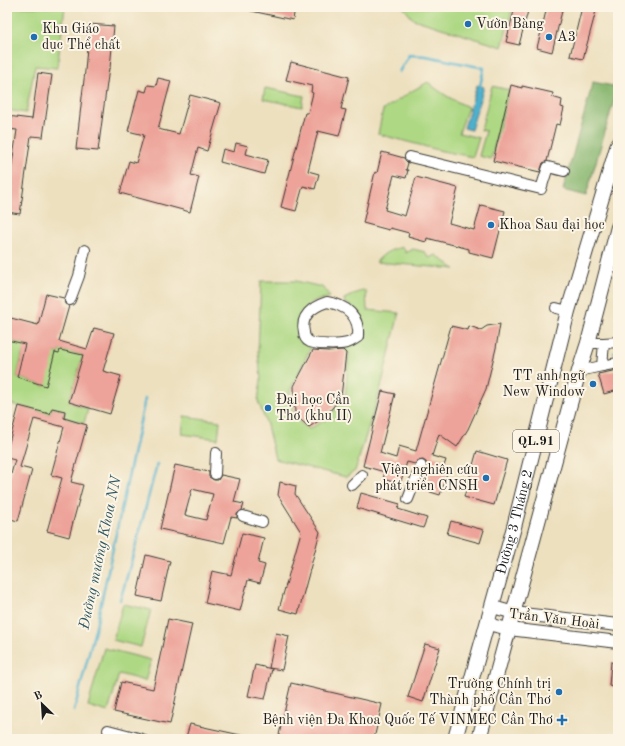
<svg xmlns="http://www.w3.org/2000/svg" width="625" height="746" viewBox="0 0 625 746" font-family="'Old Standard TT',serif">
	<style>
		.green { fill: #aed884; stroke: #657a50 }
		.forest { fill: #8ab872; stroke: #536a47 }
		.water { fill: #4eb1cd; stroke: #356674 }
		.lines { fill: none; stroke-linecap: round; stroke-linejoin: round }
		.stream { stroke: #4eb1cd; stroke-width: 2.5 }
		.building { fill: #eda399; fill-rule: evenodd }
		.minor-casing { stroke: #3b3934; stroke-width: 12 }
		.major-casing { stroke: #3b3934; stroke-width: 14 }
		.highway-casing { stroke: #3b3934; stroke-width: 16 }
		.minor { stroke: #fff; stroke-width: 10 }
		.major { stroke: #fff; stroke-width: 12 }
		.highway { stroke: #fff; stroke-width: 14 }
		.poi-dot { fill: #1f6fb2; stroke: #fcf5e5; stroke-width: 1.5 }
		.labels { text-anchor: middle; dominant-baseline: central; stroke-width: 4; stroke-linejoin: round; paint-order: stroke }
		.shield { fill: #fcf5e5; stroke: #5f5d58; stroke-width: 1 }
		.shield-label { font-size: 13px; font-weight: bold; fill: #1c1c1c }
		.poi-label { font-size: 14px; fill: #1c1c1c; stroke: #fcf5e5; text-anchor: start }
		.street-label { font-size: 14px; fill: #1c1c1c; stroke: #fcf5e5 }
		.water-label { font-size: 15px; font-style: italic; fill: #305863; stroke: #fcf5e5 }
	</style>
	<rect width="100%" height="100%" fill="#fcf5e5"/>
	<filter id="ink" filterUnits="userSpaceOnUse"><feTurbulence type="fractalNoise" baseFrequency=".025" numOctaves="2"/><feDisplacementMap in="SourceGraphic" scale="8" xChannelSelector="R" yChannelSelector="G"/><feConvolveMatrix kernelMatrix="1 2 1 2 8 2 1 2 1" color-interpolation-filters="sRGB"/></filter>
	<filter id="wash" filterUnits="userSpaceOnUse"><feTurbulence type="fractalNoise" baseFrequency=".012" numOctaves="4" result="noise"/><feDisplacementMap in="SourceGraphic" scale="16" xChannelSelector="R" yChannelSelector="G"/><feGaussianBlur stdDeviation="0.9" result="paint"/><feColorMatrix in="noise" values="0 0 0 0 0 0 0 0 0 0 0 0 0 0 0 0 0 1.4 0 .05"/><feComposite in="paint" operator="in"/></filter>
	<g filter="url(#wash)">
		<rect width="100%" height="100%" fill="#ede0bf"/>
		<g class="green">
			<polygon points="7,7 65,7 57,68 35,66 26,113 7,110"/>
			<polygon points="403,7 513,7 502,47 413,19"/>
			<path d="M428 82C440 93 453 100 468 107L459 133 479 138 473 157 442 151 378 134 383 110 412 91Z"/>
			<polygon points="492,86 509,90 491,159 479,156 486,131 481,130"/>
			<polygon points="265,88 304,96 302,107 263,99"/>
			<path d="M403 247 406 253 413 249 425 252 429 258 436 255 455 269 376 262C385 252 390 250 403 247Z"/>
			<polygon points="261,281 296,281 322,287 330,296 327,298 311,302 298,318 298,330 301,343 311,347 290,390 294,418 309,429 327,419 345,397 349,353 341,346 360,337 362,323 354,308 345,303 344,299 363,290 366,291 367,310 399,313 381,387 355,471 346,477 275,459 267,425 258,401 261,379 258,352"/>
			<polygon points="8,340 41,348 23,351 17,377 45,386 52,352 59,353 60,350 83,355 69,402 88,409 84,423 64,418 65,411 52,408 50,414 7,403"/>
			<polygon points="184,416 220,421 218,439 182,434"/>
			<polygon points="123,604 151,610 141,647 113,640"/>
			<polygon points="104,648 151,660 145,681 119,674 108,712 88,706"/>
		</g>
		<polygon class="forest" points="593,82 618,87 586,196 563,190"/>
		<polygon class="water" points="477,85 484,87 471,130 464,128"/>
		<g class="lines">
			<g class="stream">
				<polyline points="399,72 409,55 426,56 484,68 480,86"/>
				<polyline points="614,353 618,352"/>
				<path d="M120 600C134 555 145 510 157 464"/>
				<polyline points="74,711 97,622 145,399"/>
			</g>
		</g>
		<g id="blocks">
			<g class="building">
				<polygon points="247,7 295,7 293,20 247,10"/>
				<polygon points="515,7 529,7 519,45 506,42"/>
				<polygon points="547,7 563,7 552,52 537,48"/>
				<polygon points="582,7 597,7 583,59 570,56"/>
				<polygon points="89,24 114,26 110,68 109,68 98,151 76,149 85,71"/>
				<polygon points="291,62 349,77 341,109 346,110 339,136 318,131 308,171 319,174 315,189 303,186 296,211 281,207 305,113 308,113 313,93 311,92 312,86 286,80"/>
				<polygon points="38,73 52,75 43,137 31,136 20,214 7,212 7,199 17,130 7,129 7,116 32,119"/>
				<polygon points="158,78 171,81 158,129 179,134 190,95 221,103 207,151 198,148 191,175 199,177 190,212 120,193 129,161 136,163 144,135 128,131 139,90 146,92 148,85 156,86"/>
				<polygon points="511,85 522,88 522,86 553,93 552,97 562,100 561,107 564,108 560,125 556,124 547,161 543,163 540,172 493,161"/>
				<polygon points="236,143 248,146 246,154 268,160 264,174 220,162 223,149 234,152"/>
				<polygon points="382,152 404,158 408,163 406,170 408,170 406,178 394,175 385,210 405,216 416,177 458,188 449,223 474,230 481,205 505,211 493,258 469,252 469,249 427,238 426,242 408,237 409,233 390,228 389,230 363,223 375,172 377,173"/>
				<polygon points="46,294 64,298 65,304 69,306 59,341 87,349 94,328 114,333 103,371 121,376 110,414 69,402 83,355 60,350 59,353 55,352 46,386 17,377 25,344 7,340 7,317 38,325"/>
				<polygon points="500,324 496,348 486,389 468,429 457,447 439,434 432,456 446,460 442,472 447,473 440,495 424,490 431,469 427,468 426,462 423,460 417,461 415,464 407,462 400,484 383,479 385,472 363,466 382,391 395,394 380,453 396,458 399,446 416,451 451,326 468,330 469,326 481,330 487,326"/>
				<polygon points="313,350 328,351 343,350 346,353 341,397 325,417 309,427 295,415 294,386"/>
				<polygon points="618,370 618,390 604,394 598,374"/>
				<polygon points="19,406 50,414 52,408 65,411 64,418 87,425 71,482 83,485 69,537 47,531 62,478 51,475 64,427 34,419 20,467 32,470 18,521 7,518 7,488 15,460 7,458 7,450"/>
				<polygon points="477,451 507,460 494,505 464,497"/>
				<path d="M175 465 209 472V477L214 480H218L221 475 240 479 234 502 244 504 242 510 237 514V518L231 517 224 543 160 529ZM192 489 213 494 206 520 185 515Z"/>
				<polygon points="280,482 296,486 295,494 320,532 298,614 279,609 301,532 278,495"/>
				<polygon points="361,493 400,504 398,509 427,518 423,528 357,508"/>
				<polygon points="451,521 484,530 480,543 447,534"/>
				<polygon points="242,533 264,538 258,563 265,565 260,583 248,580 240,611 205,603 212,571 231,575"/>
				<polygon points="146,555 170,561 161,601 137,596"/>
				<polygon points="168,619 192,624 170,724 114,712 121,682 153,689"/>
				<polygon points="276,633 289,636 282,670 269,668"/>
				<polygon points="425,644 440,648 423,702 408,697"/>
				<polygon points="611,662 618,663 618,688 609,686"/>
				<polygon points="255,665 272,669 265,699 248,696"/>
				<polygon points="291,683 382,704 374,739 278,739"/>
				<polygon points="190,724 245,736 245,739 194,739 186,737"/>
			</g>
		</g>
	</g>
	<g filter="url(#ink)">
		<use href="#blocks" fill-opacity="0" stroke="#3b3934" stroke-width="1"/>
		<g class="lines">
			<defs>
				<g id="minor">
					<polyline points="410,157 541,189 548,167 564,171"/>
					<polyline points="70,300 79,276 85,250"/>
					<path d="M327 302C346 305 360 316 358 337 355 339 351 342 347 343 339 345 318 345 310 342 306 340 304 336 304 332 300 316 312 307 327 302Z"/>
					<polyline points="556,308 568,311"/>
					<polyline points="604,343 618,342"/>
					<polyline points="602,366 618,363"/>
					<polyline points="579,371 602,366 604,343 588,343"/>
					<polyline points="215,474 216,453"/>
					<polyline points="352,485 362,475"/>
					<polyline points="408,499 421,466"/>
					<polyline points="243,516 262,522"/>
					<polyline points="108,730 142,739"/>
				</g>
				<g id="major">
					<polyline points="493,607 514,613 618,625"/>
					<polyline points="487,624 509,629 618,642"/>
				</g>
				<g id="highway">
					<path id="s1" d="M455 739 514 527 568 311 618 144"/>
					<polyline points="479,739 579,371 588,343 618,227"/>
				</g>
			</defs>
			<use href="#minor" class="minor-casing"/>
			<use href="#major" class="major-casing"/>
			<use href="#highway" class="highway-casing"/>
			<use href="#minor" class="minor"/>
			<use href="#major" class="major"/>
			<use href="#highway" class="highway"/>
		</g>
	</g>
	<g class="poi-dot">
		<circle cx="468" cy="24" r="4"/>
		<circle cx="34" cy="37" r="4"/>
		<circle cx="549" cy="37" r="4"/>
		<circle cx="491" cy="225" r="4"/>
		<circle cx="593" cy="384" r="4"/>
		<circle cx="268" cy="408" r="4"/>
		<circle cx="486" cy="478" r="4"/>
		<circle cx="559" cy="692" r="4"/>
		<path d="M560 714h4v4h4v4h-4v4h-4v-4h-4v-4h4z"/>
	</g>
	<g class="labels">
		<rect class="shield" x="513" y="430" width="46" height="22" rx="3"/>
		<g class="shield-label">
			<text x="536" y="441">QL.91</text>
		</g>
		<g class="poi-label">
			<text x="476" y="24">Vườn Bàng</text>
			<text x="42" y="29">Khu Giáo<tspan x="42" dy="16">dục Thể chất</tspan></text>
			<text x="557" y="37">A3</text>
			<text x="499" y="225">Khoa Sau đại học</text>
			<text x="585" y="376" text-anchor="end">TT anh ngữ<tspan x="585" dy="16">New Window</tspan></text>
			<text x="276" y="400">Đại học Cần<tspan x="276" dy="16">Thơ (khu II)</tspan></text>
			<text x="478" y="470" text-anchor="end">Viện nghiên cứu<tspan x="478" dy="16">phát triển CNSH</tspan></text>
			<text x="551" y="684" text-anchor="end">Trường Chính trị<tspan x="551" dy="16">Thành phố Cần Thơ</tspan></text>
			<text x="553" y="720" text-anchor="end">Bệnh viện Đa Khoa Quốc Tế VINMEC Cần Thơ</text>
		</g>
		<g class="street-label">
			<text stroke="none"><textPath href="#s1" startOffset="225">Đường 3 Tháng 2</textPath></text>
			<text transform="translate(554 619) rotate(7)">Trần Văn Hoài</text>
		</g>
		<g class="water-label">
			<text transform="translate(101 553) rotate(-78)">Đường mương Khoa NN</text>
		</g>
	</g>
	<rect width="625" height="746" fill="none" stroke="#fcf5e5" stroke-width="24"/>
	<g transform="translate(42 704) rotate(335)" stroke="#fcf5e5" stroke-width="3" paint-order="stroke">
	<path d="M0-3L7 15L0 10L-7 15Z" fill="#1c1c1c"/>
	<text y="-6" font-size="11" font-weight="bold" text-anchor="middle" fill="#1c1c1c">B</text>
	</g>
</svg>
